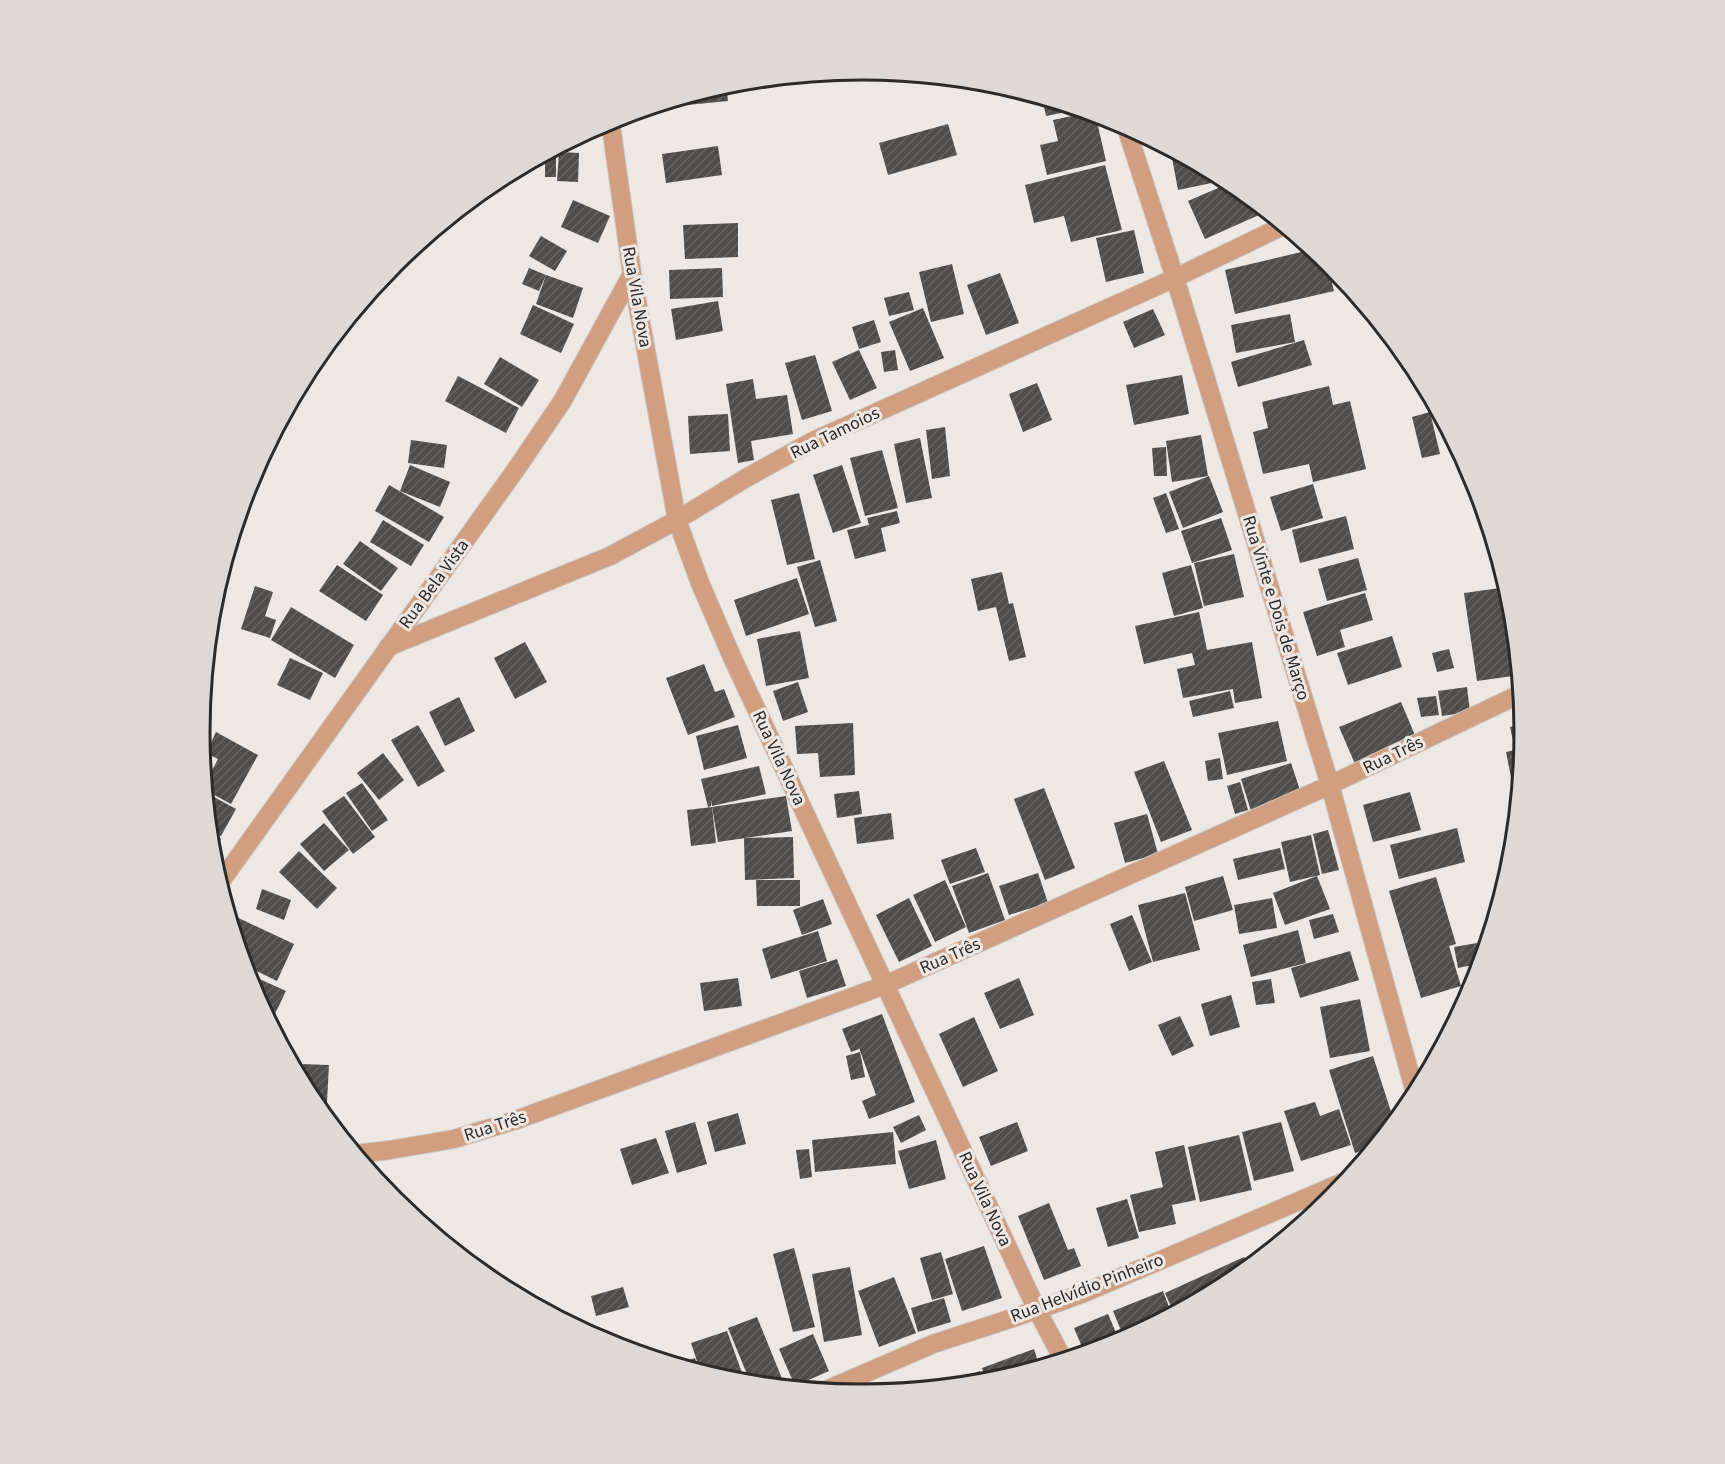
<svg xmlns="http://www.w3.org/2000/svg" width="1725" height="1464" viewBox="0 0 1725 1464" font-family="'Source Sans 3',sans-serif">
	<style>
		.building { fill: url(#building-hatch) }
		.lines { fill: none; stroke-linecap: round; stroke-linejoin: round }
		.street-casing { stroke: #cac6c3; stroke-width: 20 }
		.street { stroke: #d19e7f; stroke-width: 18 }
		.labels { text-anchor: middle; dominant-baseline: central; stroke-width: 6; stroke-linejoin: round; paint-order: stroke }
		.street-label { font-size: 18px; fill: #2d2b2a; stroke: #ede8e4 }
		.rim { fill: none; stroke: #2d2b2a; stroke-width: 3 }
	</style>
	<defs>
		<pattern id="building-hatch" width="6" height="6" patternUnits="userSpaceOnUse" patternTransform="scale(1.5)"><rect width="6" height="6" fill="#504c49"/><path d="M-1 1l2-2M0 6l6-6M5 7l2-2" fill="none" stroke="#666361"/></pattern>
	</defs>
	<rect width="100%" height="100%" fill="#ede8e4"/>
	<g class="building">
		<polygon points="726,84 728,101 677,106 677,99"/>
		<polygon points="1042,97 1082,109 1046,116"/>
		<polygon points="1091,112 1095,113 1106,161 1047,175 1040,145 1058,141 1053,120"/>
		<polygon points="948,124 957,155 888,175 879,143"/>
		<polygon points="718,146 722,175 666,183 662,154"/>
		<polygon points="559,152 579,153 578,182 557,181"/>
		<polygon points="556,154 556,177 545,177 545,155"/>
		<polygon points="1183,155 1226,178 1226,180 1178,190 1172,158"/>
		<polygon points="1105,165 1122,230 1071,242 1064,216 1034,223 1025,185"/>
		<polygon points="1232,182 1268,211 1205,239 1188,201"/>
		<polygon points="573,200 610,216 598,243 561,227"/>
		<polygon points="738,223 738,257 685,259 683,225"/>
		<polygon points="1134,230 1144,273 1106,282 1096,238"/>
		<polygon points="541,236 567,251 555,271 529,256"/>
		<polygon points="1314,249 1326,259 1334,291 1235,314 1225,270"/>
		<polygon points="952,264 964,314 931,322 919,272"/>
		<polygon points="529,268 546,275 539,291 522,284"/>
		<polygon points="722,268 723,297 670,299 669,270"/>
		<polygon points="1000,273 1019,323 986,335 967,285"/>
		<polygon points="546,275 583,288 573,318 536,304"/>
		<polygon points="909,292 914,310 889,316 884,298"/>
		<polygon points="718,301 723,331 676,340 671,309"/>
		<polygon points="533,305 574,324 561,353 520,334"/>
		<polygon points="923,308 944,358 910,371 889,322"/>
		<polygon points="1153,309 1165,335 1134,348 1123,322"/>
		<polygon points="1290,314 1295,342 1236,353 1231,325"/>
		<polygon points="874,320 881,342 859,349 852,327"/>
		<polygon points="1304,340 1312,365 1238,387 1231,362"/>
		<polygon points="859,350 877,388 850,400 832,362"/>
		<polygon points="895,350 898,370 884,372 881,352"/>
		<polygon points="815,355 832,411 802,420 785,363"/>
		<polygon points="500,357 539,380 522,407 484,384"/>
		<polygon points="1182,375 1189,414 1134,425 1126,385"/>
		<polygon points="458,376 519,408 506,433 445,401"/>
		<polygon points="753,379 756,399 787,395 793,434 751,441 754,460 738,463 726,384"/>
		<polygon points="1037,383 1052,420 1023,432 1009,394"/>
		<polygon points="1329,386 1333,405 1350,401 1366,469 1313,482 1309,464 1263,474 1253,432 1268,428 1262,402"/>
		<polygon points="1430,412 1440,454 1422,458 1412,417"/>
		<polygon points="728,414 730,451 690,454 688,416"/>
		<polygon points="945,427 950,476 932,479 926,430"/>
		<polygon points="1201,435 1208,476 1172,482 1166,441"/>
		<polygon points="920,438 932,498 906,503 894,444"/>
		<polygon points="411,440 447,445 444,468 408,463"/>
		<polygon points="1166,447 1167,476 1154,476 1152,448"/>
		<polygon points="882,450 898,508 865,516 850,458"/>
		<polygon points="410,465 450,482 440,507 400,491"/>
		<polygon points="842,465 861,523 833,533 813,475"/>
		<polygon points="1209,476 1223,512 1183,528 1169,492"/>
		<polygon points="1313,484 1323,518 1281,531 1270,497"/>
		<polygon points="389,485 444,517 429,542 375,511"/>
		<polygon points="799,493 815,559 787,565 771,500"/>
		<polygon points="1166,493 1179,529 1166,533 1153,498"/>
		<polygon points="897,511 900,523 881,528 886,551 855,559 847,530 869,525 867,518"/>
		<polygon points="1346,516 1354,549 1300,563 1292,530"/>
		<polygon points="1221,518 1232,550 1192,563 1181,531"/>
		<polygon points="383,520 424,545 411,566 370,542"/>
		<polygon points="360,541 398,568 381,591 343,564"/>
		<polygon points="1234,554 1244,597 1204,606 1194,563"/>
		<polygon points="1358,558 1367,590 1327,601 1318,569"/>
		<polygon points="820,560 837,621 815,627 797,567"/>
		<polygon points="337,565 383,595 366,621 319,591"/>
		<polygon points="1191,565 1203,608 1174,616 1162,573"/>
		<polygon points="1002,572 1009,604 1013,603 1026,657 1009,661 996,607 978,611 971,579"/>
		<polygon points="797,578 809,614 746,636 734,600"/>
		<polygon points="255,586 273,592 265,616 276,620 270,638 241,629"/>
		<polygon points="1500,588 1513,676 1477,681 1464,593"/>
		<polygon points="1365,593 1373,620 1340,630 1345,647 1317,656 1303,612"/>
		<polygon points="291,607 354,645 335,678 271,640"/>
		<polygon points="1199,612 1207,650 1252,642 1262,698 1235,703 1233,689 1183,698 1177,669 1195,665 1192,653 1144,664 1135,626"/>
		<polygon points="800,631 809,678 766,686 757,639"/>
		<polygon points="1392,636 1402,667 1348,685 1337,653"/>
		<polygon points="525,642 547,682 515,699 494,658"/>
		<polygon points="1449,649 1454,668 1437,672 1432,653"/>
		<polygon points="290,658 323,673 310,700 277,685"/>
		<polygon points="704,664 715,692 724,689 735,717 688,735 666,678"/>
		<polygon points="798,682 808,712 783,721 773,691"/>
		<polygon points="1467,687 1470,712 1442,716 1438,691"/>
		<polygon points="1230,691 1234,708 1193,717 1189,701"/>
		<polygon points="1436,696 1439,715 1421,717 1417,698"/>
		<polygon points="459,697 475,731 445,746 429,712"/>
		<polygon points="1401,702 1417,740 1356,766 1339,727"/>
		<polygon points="1278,721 1287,761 1227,775 1218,733"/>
		<polygon points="853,723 855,775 820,777 818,753 797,754 795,726"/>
		<polygon points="1525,724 1525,732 1517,808 1506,752 1515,750 1510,727"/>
		<polygon points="418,725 445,771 418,787 391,740"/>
		<polygon points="738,725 747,758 704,770 696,736"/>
		<polygon points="216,732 258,755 231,804 205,790 205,784 218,759 206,753"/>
		<polygon points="383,753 404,780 379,800 357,773"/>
		<polygon points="1220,758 1223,779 1208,781 1205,761"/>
		<polygon points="1164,761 1192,830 1161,842 1134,772"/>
		<polygon points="1291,763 1302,796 1251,811 1241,779"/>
		<polygon points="759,766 766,794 712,806 711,801 711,806 708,807 701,779"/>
		<polygon points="1240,782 1248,810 1235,814 1227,786"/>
		<polygon points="362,783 388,820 372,831 346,793"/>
		<polygon points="1044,788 1075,868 1045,880 1014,799"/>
		<polygon points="859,791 862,814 837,818 834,794"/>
		<polygon points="205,792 236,809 221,836 209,829"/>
		<polygon points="1410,792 1421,830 1373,842 1363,805"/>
		<polygon points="344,796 375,837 353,854 322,811"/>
		<polygon points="786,796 792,831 718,842 712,807"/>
		<polygon points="712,807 716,843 691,846 687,810"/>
		<polygon points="891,813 894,839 857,844 854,818"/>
		<polygon points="1147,814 1158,854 1125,863 1114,823"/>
		<polygon points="324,823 349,850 324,871 300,844"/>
		<polygon points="1457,828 1465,862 1399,879 1390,845"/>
		<polygon points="1328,830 1339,870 1322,874 1313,834"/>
		<polygon points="209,832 221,839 212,856"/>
		<polygon points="1311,835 1320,875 1290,882 1281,842"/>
		<polygon points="793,837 794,878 745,880 744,838"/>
		<polygon points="976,848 985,872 950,884 941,860"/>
		<polygon points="1280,848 1285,869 1238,880 1233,859"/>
		<polygon points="299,851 337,888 317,909 279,872"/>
		<polygon points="988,873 1005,920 969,933 952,886"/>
		<polygon points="1038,873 1048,903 1009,915 999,886"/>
		<polygon points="1223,876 1233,910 1194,921 1185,887"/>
		<polygon points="1317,876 1330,909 1285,925 1273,893"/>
		<polygon points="1436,877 1456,944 1449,946 1461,986 1421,998 1389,891"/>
		<polygon points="756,880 800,880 800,906 757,906"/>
		<polygon points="945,880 966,927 935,942 913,895"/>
		<polygon points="262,889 291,900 284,920 256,909"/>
		<polygon points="1185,893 1200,950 1153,962 1138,905"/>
		<polygon points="909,898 932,946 899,962 876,915"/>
		<polygon points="1272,898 1277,928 1239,934 1234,905"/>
		<polygon points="823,899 832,924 802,935 793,910"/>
		<polygon points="228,913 294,944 277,981 244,965"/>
		<polygon points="1333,914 1339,932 1314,939 1309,920"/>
		<polygon points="1132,915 1152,962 1129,971 1110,924"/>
		<polygon points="1298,930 1306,963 1251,977 1243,945"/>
		<polygon points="818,931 827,961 771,979 762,949"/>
		<polygon points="1489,941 1482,963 1458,968 1454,947"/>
		<polygon points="1350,951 1359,980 1300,998 1291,968"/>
		<polygon points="837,959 846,986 807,998 799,971"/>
		<polygon points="246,973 286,991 274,1016 264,1012 250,985"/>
		<polygon points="738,978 742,1006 704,1011 700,983"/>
		<polygon points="1019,978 1034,1015 1000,1029 984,993"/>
		<polygon points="1271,979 1275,1003 1256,1005 1252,982"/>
		<polygon points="1231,995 1240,1027 1210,1036 1201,1004"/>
		<polygon points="1360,999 1370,1051 1330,1058 1320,1007"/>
		<polygon points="882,1014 915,1102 869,1119 862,1101 876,1095 859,1048 859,1049 851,1052 842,1029"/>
		<polygon points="1180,1016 1194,1046 1172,1056 1158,1025"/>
		<polygon points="974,1017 998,1071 963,1087 939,1034"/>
		<polygon points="860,1052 865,1077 851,1080 846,1056"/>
		<polygon points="1373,1056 1395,1124 1376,1146 1355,1153 1329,1070"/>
		<polygon points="300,1064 329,1065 326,1119 311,1100 299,1078"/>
		<polygon points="1315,1102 1320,1116 1339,1109 1351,1145 1301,1161 1284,1111"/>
		<polygon points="738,1113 746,1144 715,1152 707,1122"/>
		<polygon points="919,1115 926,1130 901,1143 893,1127"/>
		<polygon points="695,1122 707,1164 677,1173 665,1131"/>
		<polygon points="1017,1122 1028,1151 991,1166 979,1137"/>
		<polygon points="1281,1122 1294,1171 1254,1181 1242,1132"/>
		<polygon points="893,1132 896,1164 815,1172 812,1140"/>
		<polygon points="1239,1135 1252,1190 1200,1202 1188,1147"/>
		<polygon points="656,1138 669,1173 632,1185 620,1149"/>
		<polygon points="936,1140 946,1179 909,1189 898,1151"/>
		<polygon points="1184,1145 1196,1200 1172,1205 1176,1224 1139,1232 1130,1195 1163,1187 1155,1152"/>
		<polygon points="809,1149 812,1177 800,1179 796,1150"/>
		<polygon points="1127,1199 1139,1238 1108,1247 1096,1208"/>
		<polygon points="1049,1203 1068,1250 1074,1248 1081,1266 1044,1280 1018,1216"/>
		<polygon points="984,1246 1002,1298 962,1311 945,1259"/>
		<polygon points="794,1248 815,1327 793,1332 773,1254"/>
		<polygon points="941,1252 953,1294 932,1300 920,1258"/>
		<polygon points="1244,1257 1250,1268 1231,1283 1174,1313 1165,1293"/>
		<polygon points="850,1267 862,1335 824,1342 812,1274"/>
		<polygon points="894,1277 916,1333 879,1347 858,1291"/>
		<polygon points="623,1287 629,1307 596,1316 591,1296"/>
		<polygon points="1163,1291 1172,1315 1125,1340 1113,1311"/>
		<polygon points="944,1298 951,1322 918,1332 911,1308"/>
		<polygon points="1108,1314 1120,1342 1085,1354 1074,1328"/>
		<polygon points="757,1317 783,1381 772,1386 751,1384 728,1328"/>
		<polygon points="727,1331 742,1373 723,1379 701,1373 691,1343"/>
		<polygon points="813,1334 829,1371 795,1386 779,1349"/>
		<polygon points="1034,1349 1040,1368 987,1383 982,1368"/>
		<polygon points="695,1358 699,1372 673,1364"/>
		<polygon points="980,1371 984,1383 955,1386 953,1381"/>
	</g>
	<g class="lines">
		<defs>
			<g id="street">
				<polyline points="610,119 632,274 677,520 700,583 732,657 1037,1310 1064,1361"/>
				<polyline points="1125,124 1175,278 1330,785 1416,1096"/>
				<polyline points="388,647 610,556 677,520 746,478 813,441 1175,278 1285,225"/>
				<polyline points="219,884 517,468 563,400 632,274"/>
				<polyline points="355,1154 390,1150 454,1139 516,1120 885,985 1330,785 1522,693"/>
				<polyline points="824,1391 933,1344 1037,1310 1084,1293 1348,1180"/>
			</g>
		</defs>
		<use href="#street" class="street-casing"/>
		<use href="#street" class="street"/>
	</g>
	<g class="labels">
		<g class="street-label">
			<text transform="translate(637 297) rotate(80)">Rua Vila Nova</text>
			<text transform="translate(835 433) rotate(-26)">Rua Tamoios</text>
			<text transform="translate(434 584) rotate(-54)">Rua Bela Vista</text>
			<text transform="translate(1276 608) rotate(73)">Rua Vinte e Dois de Março</text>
			<text transform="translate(1393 755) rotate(-26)">Rua Três</text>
			<text transform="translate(779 758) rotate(65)">Rua Vila Nova</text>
			<text transform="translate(950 956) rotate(-24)">Rua Três</text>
			<text transform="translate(495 1126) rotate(-18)">Rua Três</text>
			<text transform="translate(985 1199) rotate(65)">Rua Vila Nova</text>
			<text transform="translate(1087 1288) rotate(-21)">Rua Helvídio Pinheiro</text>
		</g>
	</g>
	<path d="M0 0H1725V1464H0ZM210 732a652 652 0 1 1 1304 0a652 652 0 1 1-1304 0Z" fill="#ded9d5" fill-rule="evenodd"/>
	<path class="rim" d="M210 732a652 652 0 1 1 1304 0a652 652 0 1 1-1304 0Z"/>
</svg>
